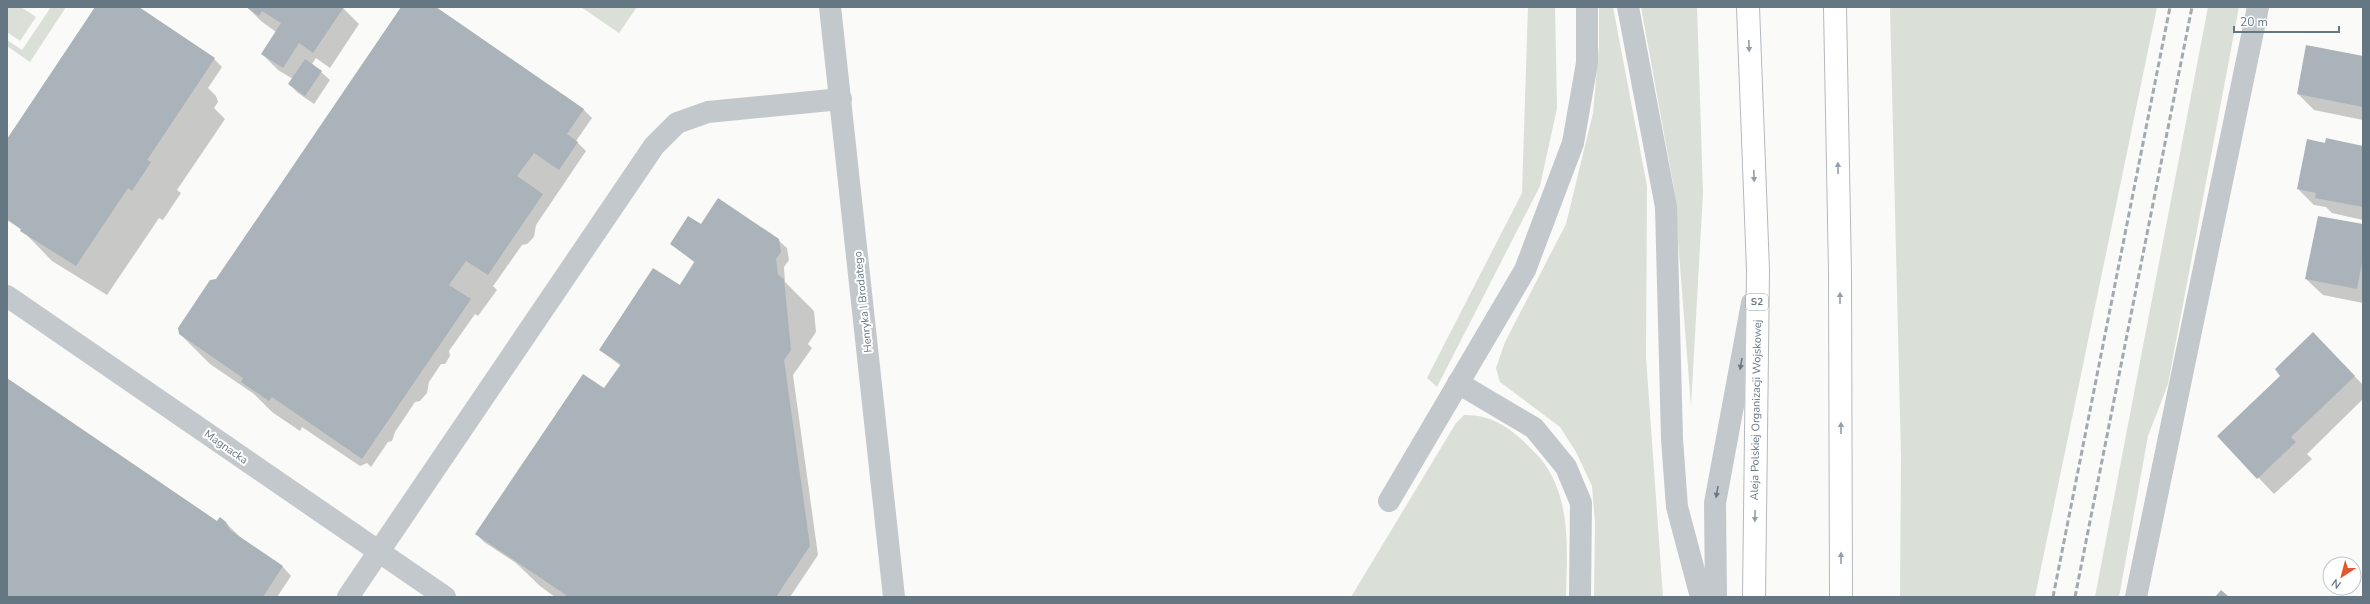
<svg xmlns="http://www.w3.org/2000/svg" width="2370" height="604" viewBox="0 0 2370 604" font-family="'Nunito Sans',sans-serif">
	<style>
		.green { fill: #dadfd7 }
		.shadow { fill: #0003 }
		.building { fill: #aab3b9 }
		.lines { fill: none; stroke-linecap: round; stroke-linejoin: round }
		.highway-casing { stroke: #b4b9bd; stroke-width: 24 }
		.minor { stroke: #c3c8cc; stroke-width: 22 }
		.highway { stroke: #fff; stroke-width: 22 }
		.rail { stroke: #a2aab0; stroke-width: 3; stroke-dasharray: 6 3; stroke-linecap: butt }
		.oneway { fill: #939fa8 }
		.oneway2 { fill: #6a7a87 }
		.labels { text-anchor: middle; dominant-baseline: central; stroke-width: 4; stroke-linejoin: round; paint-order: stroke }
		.shield { fill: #fff; stroke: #939fa8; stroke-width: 1 }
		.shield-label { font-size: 10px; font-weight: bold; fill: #657683 }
		.street-label { font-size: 11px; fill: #657683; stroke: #fff }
	</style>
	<rect width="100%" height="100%" fill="#fafaf8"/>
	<g class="green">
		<polygon points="7,7 21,7 36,17 20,41 7,32"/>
		<polygon points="51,7 66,7 30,62 7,46 7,40 22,50"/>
		<polygon points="581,7 637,7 619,33"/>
		<polygon points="1528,7 1555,7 1557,108 1540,186 1437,387 1427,378 1522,193"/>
		<polygon points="1599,7 1613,7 1647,186 1646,357 1663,597 1594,597 1595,523 1592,486 1576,452 1560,427 1500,382 1496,368 1505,342 1566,224 1593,113 1599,46"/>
		<polygon points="1641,7 1697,7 1703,193 1691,406 1674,189"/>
		<polygon points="1890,7 2157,7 2035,597 1900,597 1901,455"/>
		<polygon points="2208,7 2239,7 2168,384 2148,436 2119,597 2095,597"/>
		<path d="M1464 415C1486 414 1505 424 1521 439 1528 446 1535 452 1541 459 1572 499 1567 549 1566 597H1351L1456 423Z"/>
	</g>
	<g class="shadow">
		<polygon points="97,7 137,7 214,59 222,67 208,88 216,96 218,102 214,108 225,119 177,190 181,193 163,220 159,218 107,295 52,261 22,230 7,220 7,141"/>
		<polygon points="247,7 342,7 359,24 330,68 316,58 312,64 330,80 314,104 298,93 289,84 293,79 278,70 262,54 276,32 261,21"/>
		<polygon points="403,7 435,7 583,109 592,118 576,141 586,151 536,225 534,237 527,244 522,245 496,282 493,286 497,290 478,316 475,314 449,351 450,356 445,364 441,364 429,382 427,393 420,401 415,402 395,432 392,441 388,442 371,467 367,463 360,466 302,427 300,431 272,412 254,394 210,364 180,334"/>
		<polygon points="2363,57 2363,120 2314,110 2298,94"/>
		<polygon points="2363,147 2363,220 2332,213 2326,207 2314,205 2298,189"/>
		<polygon points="701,225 778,240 787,248 789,260 784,267 785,282 814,311 816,332 808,344 812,348 793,375 818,555 790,597 555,597 540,586 516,563 484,542 476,534 604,389 621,366 600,350 679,286 694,262 671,244"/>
		<polygon points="2363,225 2363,303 2323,295 2306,279"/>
		<polygon points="2329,350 2363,385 2363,399 2307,454 2312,459 2274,494 2219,436 2282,376"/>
		<polygon points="7,379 217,522 226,523 242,539 283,567 291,576 277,597 7,597"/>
	</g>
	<g class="building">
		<polygon points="95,7 139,7 215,58 147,160 151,162 132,191 128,188 76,266 20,231 21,229 7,219 7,139"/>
		<polygon points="246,7 344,7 313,53 299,43 283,68 261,54 281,23 262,11 259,16"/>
		<polygon points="401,7 436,7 584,109 567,134 578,142 559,170 534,153 517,176 543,194 488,275 466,261 449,285 471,299 362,459 272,397 269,401 241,382 243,378 179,334 178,328 210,280 216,279"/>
		<polygon points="2306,45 2363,56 2363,107 2297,94"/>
		<polygon points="305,59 322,71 305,96 288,84"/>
		<polygon points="2326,138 2363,146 2363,207 2315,198 2316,193 2297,189 2307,139 2325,143"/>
		<polygon points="718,198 779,239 781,252 776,259 778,275 784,279 791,350 784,360 810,546 776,597 565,597 566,595 475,534 583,374 604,388 621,364 599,350 653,268 680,285 695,262 670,244 688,216 701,224"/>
		<polygon points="2318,216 2363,224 2363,257 2357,289 2305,279"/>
		<polygon points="2313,332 2355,376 2291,437 2296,442 2257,479 2217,436 2280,376 2275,369"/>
		<polygon points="7,378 217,521 220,517 226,522 230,530 283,566 263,597 7,597"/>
		<polygon points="2221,590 2229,597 2215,597"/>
	</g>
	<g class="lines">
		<defs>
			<g id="highway">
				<polyline points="1748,7 1758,270 1754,597"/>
				<polyline points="1835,7 1840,273 1841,597"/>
			</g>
		</defs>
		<use href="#highway" class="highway-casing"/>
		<g class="minor">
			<polyline points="830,7 894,597"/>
			<polyline points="1628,7 1666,207 1672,439 1677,507 1701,597"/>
			<polyline points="7,296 445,597"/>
			<polyline points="1458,383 1534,428 1566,467 1581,503 1580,597"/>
			<polyline points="1389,501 1525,270 1573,143 1587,63 1587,7"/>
			<polyline points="348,597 654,146 677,123 708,112 841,99"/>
			<polyline points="1716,597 1715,503 1752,303"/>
			<polyline points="2136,597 2258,7"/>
		</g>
		<use href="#highway" class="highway"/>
		<g class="rail">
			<polyline points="2053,597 2170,7"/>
			<polyline points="2075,597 2192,7"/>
		</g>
	</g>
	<defs><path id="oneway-solid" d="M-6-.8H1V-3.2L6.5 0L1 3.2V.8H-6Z"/></defs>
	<g class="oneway">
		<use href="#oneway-solid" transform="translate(1749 46) rotate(88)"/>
		<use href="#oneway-solid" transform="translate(1838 168) rotate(-91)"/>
		<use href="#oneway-solid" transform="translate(1754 176) rotate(88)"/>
		<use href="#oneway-solid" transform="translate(1840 298) rotate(-90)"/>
		<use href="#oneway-solid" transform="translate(1841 428) rotate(-90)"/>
		<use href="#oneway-solid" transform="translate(1755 516) rotate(91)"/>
		<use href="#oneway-solid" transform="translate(1841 558) rotate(-90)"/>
	</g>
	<g class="oneway2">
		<use href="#oneway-solid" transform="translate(1741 364) rotate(100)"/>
		<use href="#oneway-solid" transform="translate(1717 492) rotate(100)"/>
	</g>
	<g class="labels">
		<rect class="shield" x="1746" y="294" width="22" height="16" rx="3"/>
		<g class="shield-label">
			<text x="1757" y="302">S2</text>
		</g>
		<g class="street-label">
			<text transform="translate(863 302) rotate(-96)">Henryka I Brodatego</text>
			<text transform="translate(1756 410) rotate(-89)">Aleja Polskiej Organizacji Wojskowej</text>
			<text transform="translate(226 447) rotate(35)">Magnacka</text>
		</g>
	</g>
	<rect width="2370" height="604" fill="none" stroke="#657683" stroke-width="16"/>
	<g transform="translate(2342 576) rotate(216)"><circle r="19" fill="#ffffff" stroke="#c1c8cd"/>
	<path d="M0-3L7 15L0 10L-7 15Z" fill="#e4572e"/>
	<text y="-6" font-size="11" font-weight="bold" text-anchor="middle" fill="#657683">N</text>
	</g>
	<path d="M2234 26v6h105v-6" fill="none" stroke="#657683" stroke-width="2"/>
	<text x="2240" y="26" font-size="12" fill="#657683" stroke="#ffffff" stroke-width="3" paint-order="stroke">20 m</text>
</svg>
